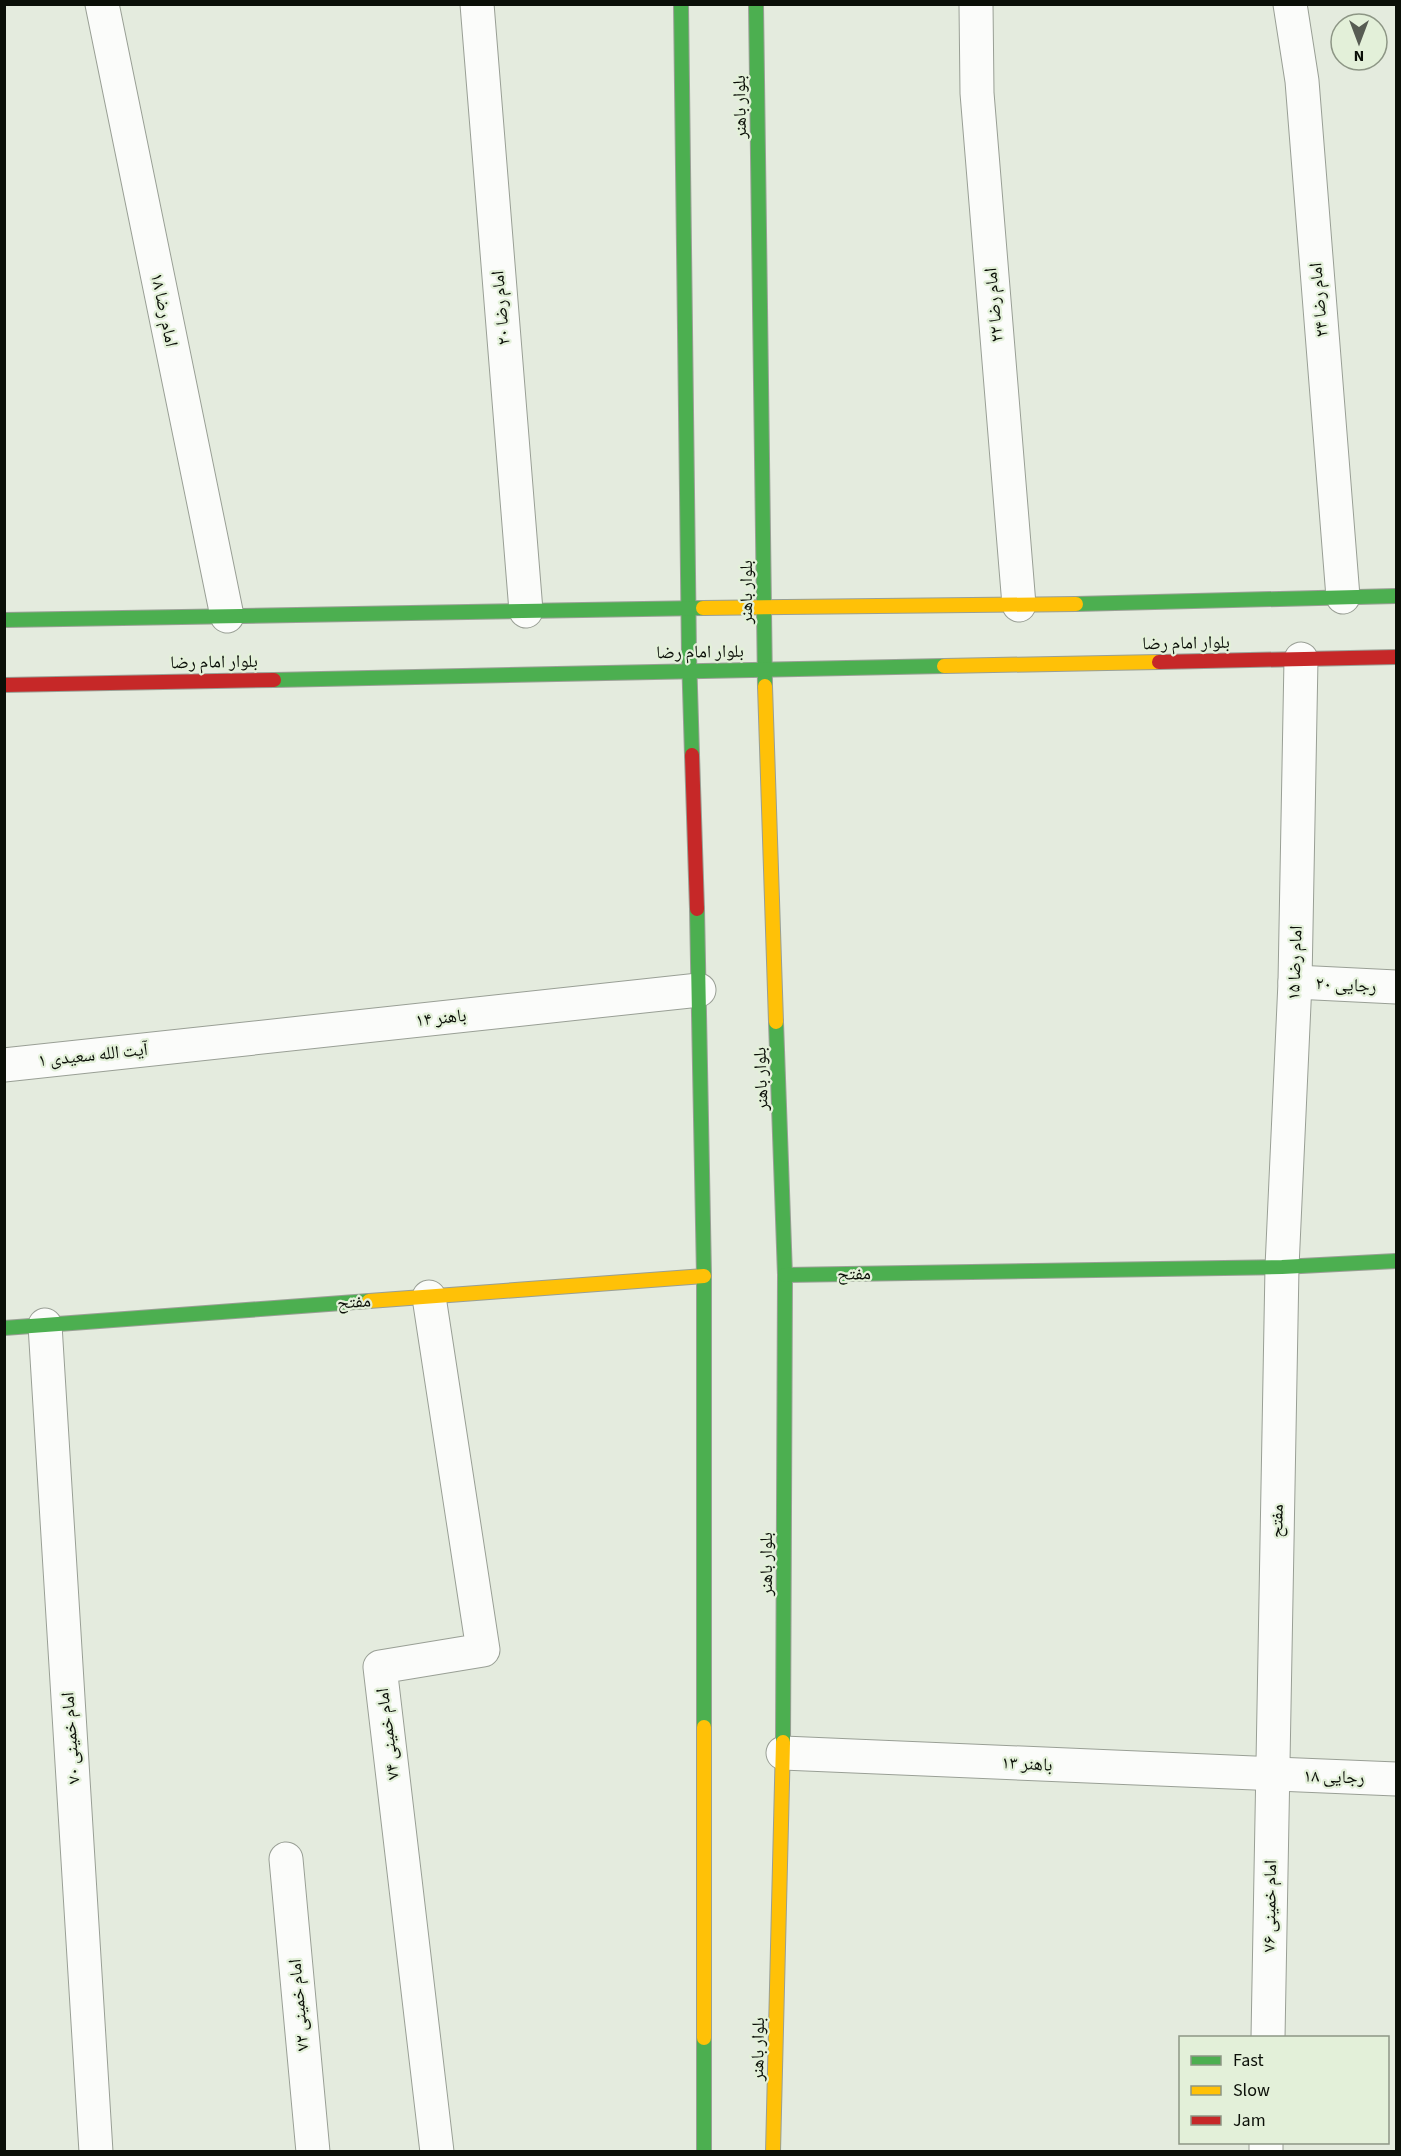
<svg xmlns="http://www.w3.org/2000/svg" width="1401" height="2156" viewBox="0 0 1401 2156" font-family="'Source Sans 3','Noto Naskh Arabic',sans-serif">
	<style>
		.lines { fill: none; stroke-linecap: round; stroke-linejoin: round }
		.street-casing { stroke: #999f95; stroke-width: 35 }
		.fast-casing { stroke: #999f95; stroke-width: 16 }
		.slow-casing { stroke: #999f95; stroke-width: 16 }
		.jam-casing { stroke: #999f95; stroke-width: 16 }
		.street { stroke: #fbfcfa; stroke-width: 33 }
		.fast { stroke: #4caf50; stroke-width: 14 }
		.slow { stroke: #ffc107; stroke-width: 14 }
		.jam { stroke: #c62828; stroke-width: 14 }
		.labels { text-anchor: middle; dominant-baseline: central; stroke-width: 4.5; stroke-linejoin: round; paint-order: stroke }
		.street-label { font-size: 18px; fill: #0b0f08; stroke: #e3f0d9 }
	</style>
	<rect width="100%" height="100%" fill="#e4ebde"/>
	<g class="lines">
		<defs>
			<g id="street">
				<polyline points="102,4 227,616"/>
				<polyline points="477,4 526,611"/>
				<polyline points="976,4 977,93 1019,605"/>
				<polyline points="1290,4 1302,81 1343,597"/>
				<polyline points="1295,982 1396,987"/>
				<polyline points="4,1065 699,990"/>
				<polyline points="429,1297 483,1650 380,1667 437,2152"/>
				<polyline points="45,1325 96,2152"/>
				<polyline points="783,1753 1396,1779"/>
				<polyline points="286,1859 313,2152"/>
				<polyline points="1268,2038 1282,1267 1295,982 1301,659"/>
				<polyline points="1266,2152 1266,2142"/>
			</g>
			<g id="fast">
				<polyline points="681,4 689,655 692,755"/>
				<polyline points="756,4 765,686"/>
				<polyline points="1076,604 1396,596"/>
				<polyline points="4,620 703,608"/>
				<polyline points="274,680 944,666"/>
				<polyline points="697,909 704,1276 704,1727"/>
				<polyline points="776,1022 785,1275 783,1742"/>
				<polyline points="785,1275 1282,1267 1396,1261"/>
				<polyline points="4,1328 369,1301"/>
				<polyline points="704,2038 704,2152"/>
			</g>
			<g id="slow">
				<polyline points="703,608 1076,604"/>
				<polyline points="944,666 1159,662"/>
				<polyline points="765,686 776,1022"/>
				<polyline points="369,1301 704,1276"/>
				<polyline points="704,1727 704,2038"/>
				<polyline points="773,2152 783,1742"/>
			</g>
			<g id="jam">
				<polyline points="1159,662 1396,657"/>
				<polyline points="4,685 274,680"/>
				<polyline points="692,755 697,909"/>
			</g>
		</defs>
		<use href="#street" class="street-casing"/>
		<use href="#fast" class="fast-casing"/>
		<use href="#slow" class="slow-casing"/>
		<use href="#jam" class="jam-casing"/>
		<use href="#street" class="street"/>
		<use href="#fast" class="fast"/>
		<use href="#slow" class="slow"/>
		<use href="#jam" class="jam"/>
	</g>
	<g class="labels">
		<g class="street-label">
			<text transform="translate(740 107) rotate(-91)">بلوار باهنر</text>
			<text transform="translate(1319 300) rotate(-95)">امام رضا ۲۴</text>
			<text transform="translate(994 305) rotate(-95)">امام رضا ۲۲</text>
			<text transform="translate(501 308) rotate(-95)">امام رضا ۲۰</text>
			<text transform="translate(164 310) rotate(78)">امام رضا ۱۸</text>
			<text transform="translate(746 592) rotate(-90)">بلوار باهنر</text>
			<text transform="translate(1186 643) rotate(-1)">بلوار امام رضا</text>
			<text transform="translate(700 652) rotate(-1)">بلوار امام رضا</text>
			<text transform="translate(214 662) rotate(-1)">بلوار امام رضا</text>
			<text transform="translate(1295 963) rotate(-88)">امام رضا ۱۵</text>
			<text transform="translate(1346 985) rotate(3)">رجایی ۲۰</text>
			<text transform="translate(441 1018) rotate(-6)">باهنر ۱۴</text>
			<text transform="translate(93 1055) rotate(-6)">آیت الله سعیدی ۱</text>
			<text transform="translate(761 1079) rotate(-92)">بلوار باهنر</text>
			<text transform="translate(854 1274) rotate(-1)">مفتح</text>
			<text transform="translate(354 1302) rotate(-4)">مفتح</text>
			<text transform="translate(1277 1521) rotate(-89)">مفتح</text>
			<text transform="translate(766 1564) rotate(-90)">بلوار باهنر</text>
			<text transform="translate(388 1734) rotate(-97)">امام خمینی ۷۴</text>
			<text transform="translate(71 1738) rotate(-94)">امام خمینی ۷۰</text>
			<text transform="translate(1027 1764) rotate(3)">باهنر ۱۳</text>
			<text transform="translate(1334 1777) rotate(2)">رجایی ۱۸</text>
			<text transform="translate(1270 1906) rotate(-89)">امام خمینی ۷۶</text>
			<text transform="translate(299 2005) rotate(-95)">امام خمینی ۷۲</text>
			<text transform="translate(758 2049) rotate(-89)">بلوار باهنر</text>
		</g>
	</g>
	<rect width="1401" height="2156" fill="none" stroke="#0b0f08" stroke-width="12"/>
	<rect x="1179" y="2036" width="210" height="108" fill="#e3f0d9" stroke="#8d9685" stroke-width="1.5"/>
	<rect x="1191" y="2056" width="30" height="9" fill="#4caf50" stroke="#8d9685" stroke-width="1.5"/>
	<text x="1233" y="2066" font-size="18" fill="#0b0f08">Fast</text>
	<rect x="1191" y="2086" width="30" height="9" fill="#ffc107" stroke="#8d9685" stroke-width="1.5"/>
	<text x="1233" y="2096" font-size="18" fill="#0b0f08">Slow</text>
	<rect x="1191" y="2116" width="30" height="9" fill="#c62828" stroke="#8d9685" stroke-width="1.5"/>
	<text x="1233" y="2126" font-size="18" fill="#0b0f08">Jam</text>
	<g transform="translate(1359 42) rotate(180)"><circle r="28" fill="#e3f0d9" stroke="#8d9685" stroke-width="1.5"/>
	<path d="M0-4.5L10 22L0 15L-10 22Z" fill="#575c53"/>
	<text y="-9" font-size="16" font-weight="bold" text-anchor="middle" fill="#0b0f08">N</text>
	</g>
</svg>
